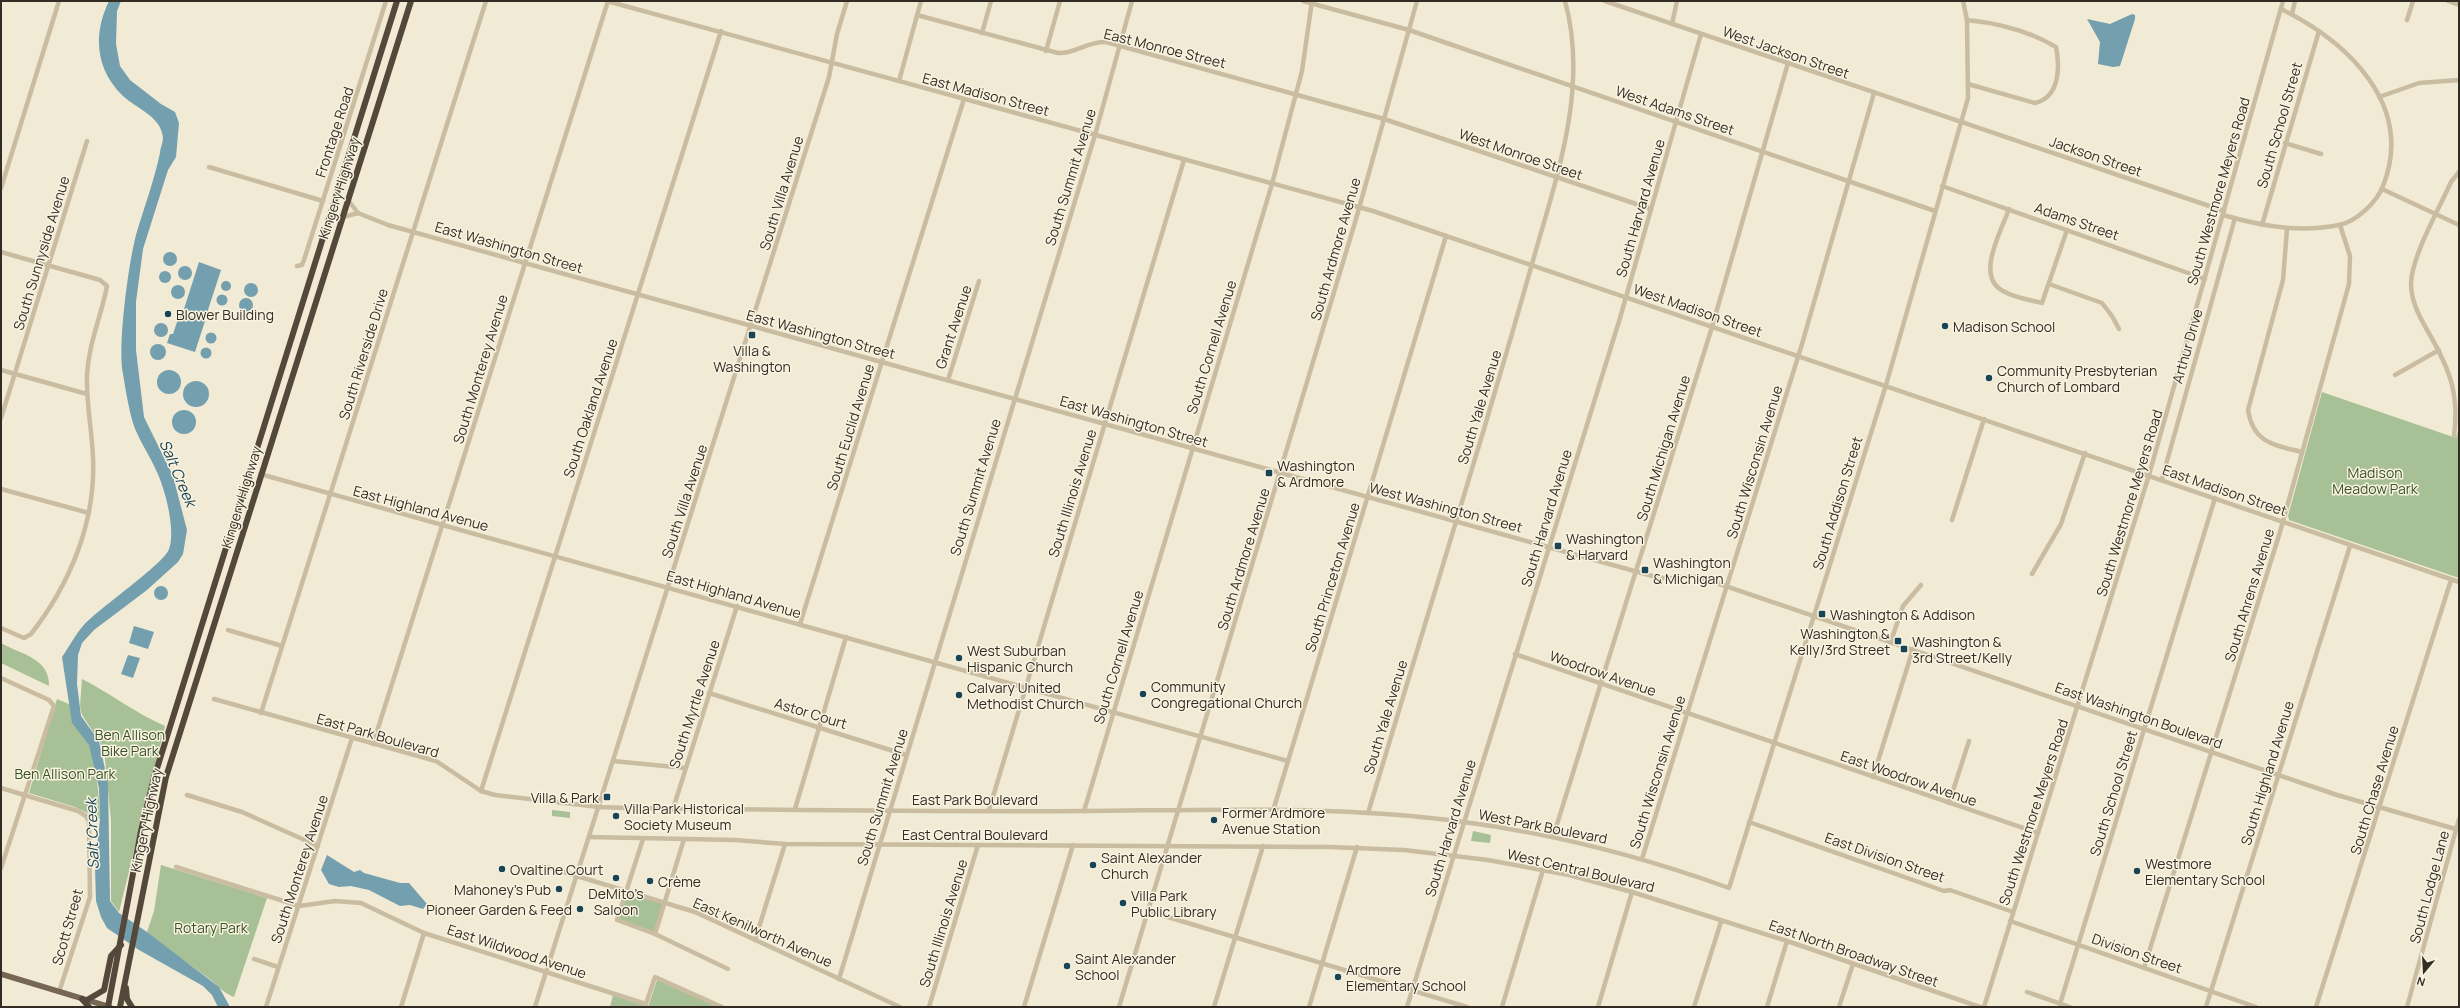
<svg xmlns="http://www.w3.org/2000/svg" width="2460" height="1008" viewBox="0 0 2460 1008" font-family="Manrope,sans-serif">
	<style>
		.green { fill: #a8c095 }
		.water { fill: #749fae }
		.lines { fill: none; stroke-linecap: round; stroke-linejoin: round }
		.minor { stroke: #c9bca1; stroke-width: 4.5 }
		.major { stroke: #766755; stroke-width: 5.5 }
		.highway { stroke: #54483b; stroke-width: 6 }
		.poi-dot { fill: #194455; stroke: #f9f3e1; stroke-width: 1.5 }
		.labels { text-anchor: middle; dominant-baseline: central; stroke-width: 3; stroke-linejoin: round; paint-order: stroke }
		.street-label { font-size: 14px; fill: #332c24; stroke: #f9f3e1 }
		.poi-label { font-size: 14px; fill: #332c24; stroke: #f9f3e1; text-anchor: start }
		.park-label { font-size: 14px; fill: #395227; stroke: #f9f3e1 }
		.water-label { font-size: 15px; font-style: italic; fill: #194455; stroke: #f9f3e1 }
	</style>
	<rect width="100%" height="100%" fill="#f1ead5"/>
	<g class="green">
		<polygon points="2322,392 2456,438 2459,428 2459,578 2289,520 2288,516"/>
		<path d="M1 643C20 654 50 658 49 686L1 663Z"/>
		<path d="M82 679C110 693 135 713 165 726L119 912 111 901V820L105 759 100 742 82 715 80 706Z"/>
		<path d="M57 699 71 705C73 721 85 732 90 747 97 770 99 795 100 819L75 807 29 793Z"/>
		<polygon points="552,810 570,812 570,818 552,816"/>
		<polygon points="1473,831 1491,835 1490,843 1471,841"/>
		<path d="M161 865 267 898 234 997C224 993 220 988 212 981 190 964 168 950 147 932L154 911Z"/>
		<polygon points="628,892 663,903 654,932 619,919"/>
		<polygon points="657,980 718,1007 610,1007 613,995 648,1007"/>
	</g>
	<g class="water">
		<path d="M109 1H121L117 11 116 44 120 66 130 80 161 104 175 112 179 123 176 157 168 170 143 249 136 302V350L144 417 173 476 187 530 183 554 178 562 147 590 94 630 82 643 78 655 77 684 81 716 99 741 108 783 110 901 119 913 147 932 219 987 230 1007H218L212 995 203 986 139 950 107 928 101 917 96 901 95 867 100 819 99 788 89 745 72 723 62 657C69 647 75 635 83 626 99 608 164 564 169 549 176 530 165 488 156 470 149 454 138 439 133 423 128 406 125 386 122 368 119 337 128 266 136 235 144 208 154 181 160 153 160 148 163 143 163 138 161 116 137 109 123 96 95 69 93 34 109 1Z"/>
		<polygon points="2132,14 2135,15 2135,19 2120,66 2113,67 2098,64 2100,42 2087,19 2110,24"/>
		<circle cx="170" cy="259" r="7"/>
		<polygon points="199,262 221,270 206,316 184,309"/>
		<circle cx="185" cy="273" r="7"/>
		<circle cx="165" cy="277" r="6"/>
		<circle cx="226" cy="286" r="5"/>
		<circle cx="251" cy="290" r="7"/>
		<circle cx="178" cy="292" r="7"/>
		<circle cx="222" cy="300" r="5.5"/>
		<circle cx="246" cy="305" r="7"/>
		<polygon points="180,313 205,321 195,352 167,343 170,334 173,334"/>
		<circle cx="161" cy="330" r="7"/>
		<circle cx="211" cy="338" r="5.5"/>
		<circle cx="158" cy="352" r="8"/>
		<circle cx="206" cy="353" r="5.5"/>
		<circle cx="169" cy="382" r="12"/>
		<circle cx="196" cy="394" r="13"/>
		<circle cx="184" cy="422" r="12"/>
		<circle cx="161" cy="593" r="7"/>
		<polygon points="134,626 154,632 148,649 129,643"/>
		<polygon points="128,655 140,658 133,678 121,674"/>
		<polygon points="327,855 354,872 360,870 364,873 400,883 409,883 427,904 423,909 410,905 400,906 369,890 351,886 339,887 329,884 321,870"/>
	</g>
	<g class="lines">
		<g class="minor">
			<polyline points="607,1 1373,211 2459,582"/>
			<polyline points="1303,1 1409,30 1935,211"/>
			<polyline points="1605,1 2224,211"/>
			<polyline points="2448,1 2459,5"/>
			<polyline points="2292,14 2295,1"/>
			<path d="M917 15 1058 53C1075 54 1088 41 1106 42L1384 119 1651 209"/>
			<path d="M1967 20C1998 23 2029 31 2056 47 2060 67 2060 97 2035 103L1968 84"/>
			<polyline points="2407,20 2413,1"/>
			<polyline points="1672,24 1677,1"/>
			<polyline points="982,33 991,1"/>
			<polyline points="1046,51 1060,1"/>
			<polyline points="899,81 921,1"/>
			<polyline points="2379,97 2419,83 2459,80"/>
			<polyline points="2285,143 2321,154"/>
			<polyline points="209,167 323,201"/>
			<polyline points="1942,186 2205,279"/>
			<polyline points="1,188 59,1"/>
			<polyline points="2382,189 2459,225"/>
			<path d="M348 200 358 213 388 225 1656 577C1672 581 1687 574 1702 578L2337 795 2459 830"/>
			<path d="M2009 209C2001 232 1975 276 2003 291 2015 298 2030 300 2042 303L2067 230"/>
			<path d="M2223 215C2261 226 2300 233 2339 225 2356 222 2377 202 2383 186 2415 105 2348 42 2281 9"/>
			<polyline points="343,217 358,213"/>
			<polyline points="2262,225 2319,31"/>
			<path d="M2287 229 2283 280 2248 410C2253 443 2274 445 2302 452"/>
			<path d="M1 252 100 280 107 286C101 318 89 341 87 375 86 403 92 430 93 457 96 522 70 584 31 634L24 638 1 628"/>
			<polyline points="297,266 302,265 304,260 386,1"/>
			<polyline points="2049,284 2102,303 2112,316 2119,329"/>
			<polyline points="1,370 87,394"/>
			<polyline points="2395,375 2439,350"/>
			<polyline points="948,380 979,281"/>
			<polyline points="1,418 87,141"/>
			<path d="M2454 436C2460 391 2448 366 2426 328 2418 314 2411 300 2411 283 2412 256 2439 209 2451 182L2459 172"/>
			<polyline points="260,474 1288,761"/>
			<polyline points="2162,479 2235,218"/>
			<polyline points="1,489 89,513"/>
			<polyline points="1952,520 1984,419"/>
			<polyline points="2032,574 2061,524 2085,453"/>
			<polyline points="800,624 964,99"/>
			<polyline points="228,630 282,646"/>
			<polyline points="1891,641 1903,606 1921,585"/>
			<polyline points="1515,654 2038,833"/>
			<polyline points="1,678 49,700 54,706 1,868"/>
			<polyline points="709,693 906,755"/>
			<path d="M214 699 436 761 481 791 495 795 599 807 627 808C780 810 933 812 1085 811 1211 810 1339 805 1464 822 1555 834 1643 857 1729 888L1886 385 1968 98 1967 20 1963 1"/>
			<polyline points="261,713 486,1"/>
			<polyline points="373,744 608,1"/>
			<polyline points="613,761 685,768"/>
			<polyline points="1873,777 1913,649"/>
			<polyline points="1,788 78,811 86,816 89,822 90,897 59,992"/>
			<polyline points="481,791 721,31"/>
			<polyline points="187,795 242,812 318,846"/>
			<polyline points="1949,803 1969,741"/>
			<polyline points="673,809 737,606"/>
			<polyline points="795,809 846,637"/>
			<polyline points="989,810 1184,160"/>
			<polyline points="1084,811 1272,184 1302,71 1312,1"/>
			<polyline points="1273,811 1446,236"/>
			<path d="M1368 813C1406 685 1445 557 1484 429 1502 369 1519 310 1536 250 1559 170 1588 84 1565 1"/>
			<polyline points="1749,822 1944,891 1950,890 2013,912"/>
			<polyline points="589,837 735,840 785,844 1330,847 1404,850 1488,860 1569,875 1632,892 1787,941 1980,1007"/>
			<polyline points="1553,837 1712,327 1788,63"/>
			<polyline points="643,839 617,920 655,934 728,969"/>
			<polyline points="1642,859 1802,344 1874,93"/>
			<polyline points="544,866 695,912 900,1007"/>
			<polyline points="176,867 299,906 335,901 361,903 424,933 646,1004 655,977 722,1007"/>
			<polyline points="1148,911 1467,1007"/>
			<polyline points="2010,921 2256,1007"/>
			<polyline points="655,934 684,839"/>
			<polyline points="755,940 785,844"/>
			<polyline points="254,959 278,967"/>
			<polyline points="2144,968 2280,532 2349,284 2350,256 2340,225"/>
			<polyline points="839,979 1095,135 1132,1"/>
			<polyline points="2027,992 2070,1007"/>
			<polyline points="2060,1004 2215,498"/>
			<polyline points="266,1007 352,738"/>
			<polyline points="401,1007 424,933"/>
			<polyline points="535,1007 829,77 837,34 847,1"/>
			<polyline points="929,1007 978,845"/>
			<polyline points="1024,1007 1073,845"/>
			<polyline points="1119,1007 1356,219 1417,1"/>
			<polyline points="1214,1007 1263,846"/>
			<polyline points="1309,1007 1357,847"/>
			<polyline points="1407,1007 1620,318 1701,34"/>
			<polyline points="1502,1007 1543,870"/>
			<polyline points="1598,1007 1632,892"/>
			<polyline points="1694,1007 1721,922"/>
			<polyline points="1767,1007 1787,941"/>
			<polyline points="1839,1007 1853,964"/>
			<polyline points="1984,1007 2149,475 2283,1"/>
			<polyline points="2206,1007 2350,546"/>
			<polyline points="2316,1007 2451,580"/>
			<polyline points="2407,1007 2459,819"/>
		</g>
		<polyline class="major" points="1,974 110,1007"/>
		<g class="highway">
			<polyline points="126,988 127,999 132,1007"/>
			<polyline points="82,999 89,1007"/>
			<polyline points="87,1000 104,990 111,956 121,945"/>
			<polyline points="108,1007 141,831 154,778 397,1"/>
			<polyline points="120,1007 166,777 411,1"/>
		</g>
	</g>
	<g class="poi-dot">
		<circle cx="168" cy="314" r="4"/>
		<circle cx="1945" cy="326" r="4"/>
		<rect x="748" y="331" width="8" height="8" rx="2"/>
		<circle cx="1989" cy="378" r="4"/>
		<rect x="1265" y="469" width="8" height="8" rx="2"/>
		<rect x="1554" y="542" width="8" height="8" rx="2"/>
		<rect x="1641" y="566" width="8" height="8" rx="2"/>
		<rect x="1818" y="610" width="8" height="8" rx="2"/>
		<rect x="1894" y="637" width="8" height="8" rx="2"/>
		<rect x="1900" y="645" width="8" height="8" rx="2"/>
		<circle cx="959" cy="658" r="4"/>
		<circle cx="1143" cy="694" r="4"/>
		<circle cx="959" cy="695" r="4"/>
		<rect x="603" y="793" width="8" height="8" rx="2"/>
		<circle cx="616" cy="816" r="4"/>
		<circle cx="1214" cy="820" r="4"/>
		<circle cx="1093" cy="865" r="4"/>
		<circle cx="502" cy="869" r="4"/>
		<circle cx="2137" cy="871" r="4"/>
		<circle cx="616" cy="878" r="4"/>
		<circle cx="650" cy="881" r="4"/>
		<circle cx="559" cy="889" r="4"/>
		<circle cx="1123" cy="903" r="4"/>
		<circle cx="580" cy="909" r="4"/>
		<circle cx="1067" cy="966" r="4"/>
		<circle cx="1338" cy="977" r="4"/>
	</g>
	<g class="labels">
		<g class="street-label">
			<text transform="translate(1165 48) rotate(14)">East Monroe Street</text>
			<text transform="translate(1786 52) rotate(19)">West Jackson Street</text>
			<text transform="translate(986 94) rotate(15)">East Madison Street</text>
			<text transform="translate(1675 110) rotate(19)">West Adams Street</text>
			<text transform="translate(2279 125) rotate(-74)">South School Street</text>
			<text transform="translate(334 132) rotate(-72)">Frontage Road</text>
			<text transform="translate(1521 154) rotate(19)">West Monroe Street</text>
			<text transform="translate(2096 156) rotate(19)">Jackson Street</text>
			<text transform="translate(1070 177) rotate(-73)">South Summit Avenue</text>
			<text transform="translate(339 188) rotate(-72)">Kingery Highway</text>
			<text transform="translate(2218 191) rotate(-74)">South Westmore Meyers Road</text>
			<text transform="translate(781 193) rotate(-73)">South Villa Avenue</text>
			<text transform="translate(1640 208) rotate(-74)">South Harvard Avenue</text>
			<text transform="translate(2077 221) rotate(19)">Adams Street</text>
			<text transform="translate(509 247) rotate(16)">East Washington Street</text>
			<text transform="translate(1335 249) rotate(-74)">South Ardmore Avenue</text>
			<text transform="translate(41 253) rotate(-73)">South Sunnyside Avenue</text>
			<text transform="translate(1698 310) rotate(19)">West Madison Street</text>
			<text transform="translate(953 327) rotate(-72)">Grant Avenue</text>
			<text transform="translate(821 334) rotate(15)">East Washington Street</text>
			<text transform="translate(2187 346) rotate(-74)">Arthur Drive</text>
			<text transform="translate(1211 347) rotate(-73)">South Cornell Avenue</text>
			<text transform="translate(363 354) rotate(-73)">South Riverside Drive</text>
			<text transform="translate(480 369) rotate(-73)">South Monterey Avenue</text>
			<text transform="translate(1479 407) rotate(-73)">South Yale Avenue</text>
			<text transform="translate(590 408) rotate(-72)">South Oakland Avenue</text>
			<text transform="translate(1134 421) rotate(16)">East Washington Street</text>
			<text transform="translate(850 427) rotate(-73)">South Euclid Avenue</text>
			<text transform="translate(1663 448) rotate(-73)">South Michigan Avenue</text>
			<text transform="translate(1754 462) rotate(-73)">South Wisconsin Avenue</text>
			<text transform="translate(975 487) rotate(-73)">South Summit Avenue</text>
			<text transform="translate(2225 490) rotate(19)">East Madison Street</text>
			<text transform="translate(1072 493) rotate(-73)">South Illinois Avenue</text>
			<text transform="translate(241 497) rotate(-73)">Kingery Highway</text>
			<text transform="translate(684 501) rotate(-72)">South Villa Avenue</text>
			<text transform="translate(1837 503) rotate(-73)">South Addison Street</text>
			<text transform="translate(2129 503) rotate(-73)">South Westmore Meyers Road</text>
			<text transform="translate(1446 507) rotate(15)">West Washington Street</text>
			<text transform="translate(421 508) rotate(15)">East Highland Avenue</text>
			<text transform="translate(1546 518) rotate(-73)">South Harvard Avenue</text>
			<text transform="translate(1243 559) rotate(-73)">South Ardmore Avenue</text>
			<text transform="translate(1332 577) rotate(-73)">South Princeton Avenue</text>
			<text transform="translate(734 594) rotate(16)">East Highland Avenue</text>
			<text transform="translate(2249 595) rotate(-73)">South Ahrens Avenue</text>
			<text transform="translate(1118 657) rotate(-73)">South Cornell Avenue</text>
			<text transform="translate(1603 673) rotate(19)">Woodrow Avenue</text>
			<text transform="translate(694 704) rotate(-72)">South Myrtle Avenue</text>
			<text transform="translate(811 713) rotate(17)">Astor Court</text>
			<text transform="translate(2139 715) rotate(19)">East Washington Boulevard</text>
			<text transform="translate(1385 717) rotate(-73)">South Yale Avenue</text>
			<text transform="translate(378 735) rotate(16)">East Park Boulevard</text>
			<text transform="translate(1657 772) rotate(-73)">South Wisconsin Avenue</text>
			<text transform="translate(2267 773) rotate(-73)">South Highland Avenue</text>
			<text transform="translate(1909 778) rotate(19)">East Woodrow Avenue</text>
			<text transform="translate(2374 790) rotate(-73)">South Chase Avenue</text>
			<text transform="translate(2113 793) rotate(-73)">South School Street</text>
			<text transform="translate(882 797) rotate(-73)">South Summit Avenue</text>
			<text x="975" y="799">East Park Boulevard</text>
			<text transform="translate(2033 812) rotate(-72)">South Westmore Meyers Road</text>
			<text transform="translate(146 820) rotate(-78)">Kingery Highway</text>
			<text transform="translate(1543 826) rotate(11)">West Park Boulevard</text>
			<text transform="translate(1450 828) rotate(-73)">South Harvard Avenue</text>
			<text x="975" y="834">East Central Boulevard</text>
			<text transform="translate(1885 857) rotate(19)">East Division Street</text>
			<text transform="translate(299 869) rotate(-72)">South Monterey Avenue</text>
			<text transform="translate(1581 870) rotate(13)">West Central Boulevard</text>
			<text transform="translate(2429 887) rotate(-75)">South Lodge Lane</text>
			<text transform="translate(943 923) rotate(-73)">South Illinois Avenue</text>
			<text transform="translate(67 927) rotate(-74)">Scott Street</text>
			<text transform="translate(763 932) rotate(24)">East Kenilworth Avenue</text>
			<text transform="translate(517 951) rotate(18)">East Wildwood Avenue</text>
			<text transform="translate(1854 953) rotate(19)">East North Broadway Street</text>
			<text transform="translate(2137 953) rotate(19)">Division Street</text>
		</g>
		<g class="poi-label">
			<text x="176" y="314">Blower Building</text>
			<text x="1953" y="326">Madison School</text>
			<text x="752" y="350" text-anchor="middle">Villa &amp;<tspan x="752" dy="16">Washington</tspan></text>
			<text x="1997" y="370">Community Presbyterian<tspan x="1997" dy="16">Church of Lombard</tspan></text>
			<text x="1277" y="465">Washington<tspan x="1277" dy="16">&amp; Ardmore</tspan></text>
			<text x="1566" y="538">Washington<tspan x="1566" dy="16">&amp; Harvard</tspan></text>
			<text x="1653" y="562">Washington<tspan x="1653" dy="16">&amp; Michigan</tspan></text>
			<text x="1830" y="614">Washington &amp; Addison</text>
			<text x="1890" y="633" text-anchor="end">Washington &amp;<tspan x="1890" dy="16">Kelly/3rd Street</tspan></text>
			<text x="1912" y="641">Washington &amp;<tspan x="1912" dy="16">3rd Street/Kelly</tspan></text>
			<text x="967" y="650">West Suburban<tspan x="967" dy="16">Hispanic Church</tspan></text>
			<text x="1151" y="686">Community<tspan x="1151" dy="16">Congregational Church</tspan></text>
			<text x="967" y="687">Calvary United<tspan x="967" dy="16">Methodist Church</tspan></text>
			<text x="599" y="797" text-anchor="end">Villa &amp; Park</text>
			<text x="624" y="808">Villa Park Historical<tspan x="624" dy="16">Society Museum</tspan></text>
			<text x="1222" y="812">Former Ardmore<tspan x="1222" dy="16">Avenue Station</tspan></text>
			<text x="1101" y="857">Saint Alexander<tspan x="1101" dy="16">Church</tspan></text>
			<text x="2145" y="863">Westmore<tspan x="2145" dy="16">Elementary School</tspan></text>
			<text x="510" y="869">Ovaltine Court</text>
			<text x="658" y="881">Crème</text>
			<text x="551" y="889" text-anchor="end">Mahoney’s Pub</text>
			<text x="616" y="893" text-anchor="middle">DeMito’s<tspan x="616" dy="16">Saloon</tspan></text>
			<text x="1131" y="895">Villa Park<tspan x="1131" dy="16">Public Library</tspan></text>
			<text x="572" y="909" text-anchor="end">Pioneer Garden &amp; Feed</text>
			<text x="1075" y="958">Saint Alexander<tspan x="1075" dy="16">School</tspan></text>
			<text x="1346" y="969">Ardmore<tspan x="1346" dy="16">Elementary School</tspan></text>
		</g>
		<g class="park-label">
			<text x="2375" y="472">Madison<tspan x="2375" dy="16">Meadow Park</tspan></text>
			<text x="130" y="734">Ben Allison<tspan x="130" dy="16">Bike Park</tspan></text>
			<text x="65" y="773">Ben Allison Park</text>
			<text x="211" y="927">Rotary Park</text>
		</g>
		<g class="water-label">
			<text transform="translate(178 473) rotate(67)">Salt Creek</text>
			<text transform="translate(92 834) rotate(-92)">Salt Creek</text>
		</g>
	</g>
	<rect width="2460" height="1008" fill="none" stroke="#332c24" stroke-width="4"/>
	<g transform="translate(2424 972) rotate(198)" stroke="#f9f3e1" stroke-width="3" paint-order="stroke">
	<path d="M0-3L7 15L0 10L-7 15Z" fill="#332c24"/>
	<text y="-6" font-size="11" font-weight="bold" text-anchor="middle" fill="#332c24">N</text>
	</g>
</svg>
